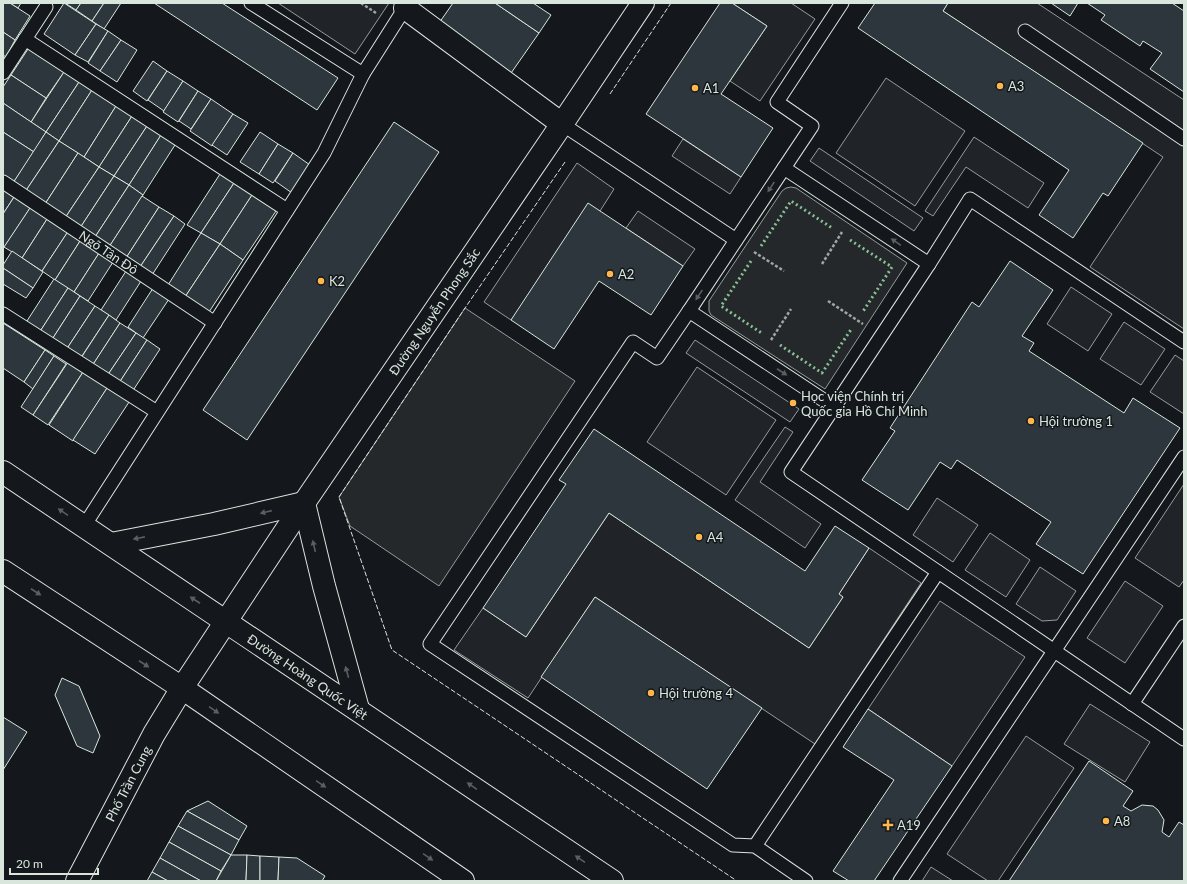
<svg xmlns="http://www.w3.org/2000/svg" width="1187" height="884" viewBox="0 0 1187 884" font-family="Lato,sans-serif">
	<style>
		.green { fill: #202428; stroke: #939e99 }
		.parking { fill: #24282b; stroke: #939e99 }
		.building { fill: #2c363c; stroke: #d8e6dc }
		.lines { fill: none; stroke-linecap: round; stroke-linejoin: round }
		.lane-casing { stroke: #d8e6dc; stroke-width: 15 }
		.street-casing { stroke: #d8e6dc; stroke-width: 24 }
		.secondary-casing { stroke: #d8e6dc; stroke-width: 24 }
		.path { stroke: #9da8a2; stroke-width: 2.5; stroke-dasharray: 3 2; stroke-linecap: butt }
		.lane { stroke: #14181c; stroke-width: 13 }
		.street { stroke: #14181c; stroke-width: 22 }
		.secondary { stroke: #14181c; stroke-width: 22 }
		.hedge { stroke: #8ac095; stroke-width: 3; stroke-dasharray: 2 3; stroke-linecap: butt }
		.fence { stroke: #d8e6dc; stroke-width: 1; stroke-dasharray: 5 2; stroke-linecap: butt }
		.oneway { fill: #59605f }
		.poi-dot { fill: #ffb74d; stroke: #14181c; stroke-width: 1.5 }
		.labels { text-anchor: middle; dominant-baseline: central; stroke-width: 3; stroke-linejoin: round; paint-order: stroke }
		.poi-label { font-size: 13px; fill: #d8e6dc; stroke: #14181c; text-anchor: start }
		.street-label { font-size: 13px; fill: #d8e6dc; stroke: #14181c }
	</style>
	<rect width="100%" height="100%" fill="#14181c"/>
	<g class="green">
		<polygon points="278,3 389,3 355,54"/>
		<polygon points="732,3 791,3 815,19 760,101 730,81 767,26"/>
		<polygon points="948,3 1037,3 1184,100 1184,329 1090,267 1163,157 943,11"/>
		<polygon points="886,78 965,131 915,206 836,153"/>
		<polygon points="974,137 1044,183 1028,208 966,167 933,216 925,211"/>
		<polygon points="683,139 741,177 730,194 672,156"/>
		<polygon points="819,148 923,218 914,231 810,161"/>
		<polygon points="577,163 614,189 600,211 511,320 484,302"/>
		<polygon points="638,211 695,249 683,266 626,228"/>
		<polygon points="1071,287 1112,314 1088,351 1047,324"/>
		<polygon points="1124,322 1165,349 1141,385 1100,359"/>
		<polygon points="695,340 799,409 790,422 686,353"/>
		<polygon points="1175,355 1184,361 1184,414 1150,392"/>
		<polygon points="697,367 776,420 726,495 647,442"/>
		<polygon points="785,427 793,432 760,482 821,524 805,548 735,500"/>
		<polygon points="1184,484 1184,580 1179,587 1135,558"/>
		<polygon points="937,498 978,525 953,562 913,535"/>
		<polygon points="609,513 809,648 843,597 839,594 869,548 921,583 815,744 595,597 528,698 454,650 483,608 526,637"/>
		<polygon points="990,533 1030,560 1006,597 965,570"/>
		<polygon points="1040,567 1076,591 1057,620 1042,621 1016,604"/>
		<polygon points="1125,581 1163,606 1125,663 1087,638"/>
		<polygon points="940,601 1025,657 952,766 868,709"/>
		<polygon points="1090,704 1150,742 1125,782 1064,744"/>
		<polygon points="1026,736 1074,768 998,881 988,881 947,854"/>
		<polygon points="931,867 953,881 922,881"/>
	</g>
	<g class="parking">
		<polygon points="791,187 796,188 907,263 825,389 711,315 709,311 709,301 782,191 786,188"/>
		<polygon points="465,308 575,381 439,586 350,526 339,497"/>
	</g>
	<g class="building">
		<polygon points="3,3 10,3 30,16 15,40 3,32"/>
		<polygon points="10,3 21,3 18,8"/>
		<polygon points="64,3 96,24 75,55 44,34"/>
		<polygon points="65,3 81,3 76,10"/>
		<polygon points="81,3 104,3 92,21 76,10"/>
		<polygon points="104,3 121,3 104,29 92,21"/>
		<polygon points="154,3 222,3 338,78 317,110"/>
		<polygon points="453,3 495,3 539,33 509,76 437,26"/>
		<polygon points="495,3 533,3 551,15 539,33"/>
		<polygon points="720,3 732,3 767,26 721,94 773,128 741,177 646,114"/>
		<polygon points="875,3 948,3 943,11 1143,143 1108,196 1103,193 1073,238 1039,215 1069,170 858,28"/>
		<polygon points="1051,3 1078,3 1070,16"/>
		<polygon points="1087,3 1172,3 1184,11 1184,92 1150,69 1162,53 1143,41 1140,46 1101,20 1105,15"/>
		<polygon points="96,24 108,31 88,62 75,55"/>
		<polygon points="108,31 121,40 100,71 88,63"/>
		<polygon points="3,32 15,40 6,57 3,55"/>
		<polygon points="121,40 137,50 117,82 100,71"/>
		<polygon points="28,49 64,72 46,98 11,75"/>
		<polygon points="153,61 167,71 147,101 133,91"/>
		<polygon points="167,71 183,81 164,111 148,100"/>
		<polygon points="64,72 79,82 46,132 31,122"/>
		<polygon points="11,75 46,98 31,122 3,103 3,87"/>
		<polygon points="183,81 198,91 178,122 163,112"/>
		<polygon points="79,82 92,90 59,141 46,132"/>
		<polygon points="92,90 116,106 84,157 59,141"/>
		<polygon points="198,91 211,99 191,129 179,121"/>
		<polygon points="211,99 233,114 212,146 190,131"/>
		<polygon points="3,103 46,132 34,152 3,132"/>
		<polygon points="116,106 132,116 99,167 84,157"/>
		<polygon points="233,114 248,123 227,155 212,145"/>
		<polygon points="132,116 147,126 114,176 99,167"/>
		<polygon points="394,122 439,152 247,440 203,410"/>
		<polygon points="147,126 161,135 129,185 114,176"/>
		<polygon points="3,132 34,152 13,183 3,177"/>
		<polygon points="46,132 59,141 25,192 13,183"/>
		<polygon points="260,132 278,144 259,174 240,162"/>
		<polygon points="161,135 175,145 143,195 129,185"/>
		<polygon points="59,141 78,153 45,204 25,192"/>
		<polygon points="278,144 293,153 273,183 259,174"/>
		<polygon points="78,153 99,167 65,218 45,204"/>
		<polygon points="293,153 310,165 292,193 275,181"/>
		<polygon points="99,167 114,176 80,228 65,218"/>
		<polygon points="220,174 234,183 201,233 187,225"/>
		<polygon points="114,176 129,185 95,237 80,228"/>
		<polygon points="234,183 252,195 220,244 201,233"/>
		<polygon points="129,185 143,195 109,247 95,237"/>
		<polygon points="3,186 16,194 3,214"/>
		<polygon points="16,194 32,205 3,249 3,214"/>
		<polygon points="252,195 276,211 243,260 220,244"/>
		<polygon points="142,196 159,207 126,258 109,247"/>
		<polygon points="588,203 683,266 651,315 599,281 554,349 511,320"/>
		<polygon points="32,205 49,216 22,258 4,247"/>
		<polygon points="159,207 174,216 140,267 126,258"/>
		<polygon points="49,216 69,230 42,271 22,258"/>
		<polygon points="174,216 185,224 152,275 140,267"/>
		<polygon points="69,230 82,238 55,280 42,271"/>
		<polygon points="201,233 220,244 185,297 168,285"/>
		<polygon points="82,238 101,250 74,292 55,280"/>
		<polygon points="220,244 243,260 209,312 185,297"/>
		<polygon points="101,250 115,259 88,301 74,292"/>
		<polygon points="12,251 43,272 33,288 3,268 3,265"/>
		<polygon points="1010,261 1053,290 1022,336 1034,343 1029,351 1124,413 1133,398 1180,428 1083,574 1036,544 1051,522 957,460 951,469 940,462 908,510 862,480 895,431 890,428 972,302 979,307"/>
		<polygon points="3,268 33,288 26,298 3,284"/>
		<polygon points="128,268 143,278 116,320 101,310"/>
		<polygon points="54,279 68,288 39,333 25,324"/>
		<polygon points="155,285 171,296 143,338 128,327"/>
		<polygon points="68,288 80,296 51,341 39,333"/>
		<polygon points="80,296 95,306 66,350 51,341"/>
		<polygon points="95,306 109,315 80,359 66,350"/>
		<polygon points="109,315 120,323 92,366 81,358"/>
		<polygon points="3,323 45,350 24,382 3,368"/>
		<polygon points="120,323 136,333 107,376 92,366"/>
		<polygon points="136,333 147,340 119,383 107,376"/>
		<polygon points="147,340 160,349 132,392 119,383"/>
		<polygon points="45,350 54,356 33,389 24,382"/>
		<polygon points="54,356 66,364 33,415 21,407"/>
		<polygon points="70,359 85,369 48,425 33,415"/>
		<polygon points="85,369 109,385 73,441 49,425"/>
		<polygon points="109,385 131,399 95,454 73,440"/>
		<polygon points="594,429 805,571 835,526 869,548 839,594 843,597 809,648 609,513 526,637 483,608 566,484 559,480"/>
		<polygon points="595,597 762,708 707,789 541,677"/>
		<polygon points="62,678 79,686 100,736 93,753 77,746 55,695"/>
		<polygon points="868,709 952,766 874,881 849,881 833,871 894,780 843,747"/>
		<polygon points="3,717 27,732 3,770"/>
		<polygon points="1089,761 1133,791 1123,806 1131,811 1142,805 1153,806 1158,810 1164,820 1162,832 1169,837 1179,822 1184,825 1184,881 1009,881"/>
		<polygon points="208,801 247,826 239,840 187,811"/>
		<polygon points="187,811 239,840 231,855 178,826"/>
		<polygon points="178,826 231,855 221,871 169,842"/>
		<polygon points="169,842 221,871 216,881 201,881 160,858"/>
		<polygon points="231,855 247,855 246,881 216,881"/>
		<polygon points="247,855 260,856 260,881 246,881"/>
		<polygon points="260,856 279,857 278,881 260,881"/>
		<polygon points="279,857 297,858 325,876 322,881 278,881"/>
		<polygon points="160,858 201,881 168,881 152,872"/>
		<polygon points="152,872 168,881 147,881"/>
	</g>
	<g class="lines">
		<defs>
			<g id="lane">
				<polyline points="251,3 363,74"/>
				<polyline points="1025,31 1184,139"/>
				<polyline points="25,39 287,210"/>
				<polyline points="3,73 46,7"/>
				<polyline points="562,124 736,240"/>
				<polyline points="784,168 812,126 777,102 842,3"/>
				<path id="s1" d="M3 182 215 323"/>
				<polyline points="689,311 657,358 633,342 430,644 733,845 755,846 806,881"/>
				<polyline points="3,314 157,412"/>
				<polyline points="1184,342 970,199 929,264 791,472 1184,739"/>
				<polyline points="834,407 689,311 784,168 929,264"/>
				<polyline points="84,526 324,153 363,74 408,3"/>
				<polyline points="1132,704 1184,626"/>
				<polyline points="755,846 938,572"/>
				<polyline points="900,881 1184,457"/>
			</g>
			<polyline id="street" points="405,8 562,124"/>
			<g id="secondary">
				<path id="s2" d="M3 472 612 881"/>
				<polyline points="304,503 324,586 358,709"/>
				<polyline points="111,544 214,524 304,503"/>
				<polyline points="3,571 182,688 463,881"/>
				<path id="s3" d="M77 881 154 734 182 688 304 503 562 124 643 3"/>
			</g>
		</defs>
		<use href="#lane" class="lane-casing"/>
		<use href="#street" class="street-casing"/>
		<use href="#secondary" class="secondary-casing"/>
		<g class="path">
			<polyline points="361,3 376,13"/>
			<polyline points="754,252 784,271"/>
			<polyline points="822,264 842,232"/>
			<polyline points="828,301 863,324"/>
			<polyline points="771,340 791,309"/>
		</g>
		<use href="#lane" class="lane"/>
		<use href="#street" class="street"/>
		<use href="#secondary" class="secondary"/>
		<g class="hedge">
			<polyline points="850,240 892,267 862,313"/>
			<polyline points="761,246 791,201 832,228"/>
			<polyline points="751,261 721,306 763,334"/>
			<polyline points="780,345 822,373 852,328"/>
		</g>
		<g class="fence">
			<polyline points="610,94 671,3"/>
			<polyline points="565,162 465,308 339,497 392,650 737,881"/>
		</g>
	</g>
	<defs><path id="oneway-solid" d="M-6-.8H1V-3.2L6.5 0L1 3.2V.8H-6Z"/></defs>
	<g class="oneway">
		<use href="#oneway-solid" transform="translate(771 187) rotate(123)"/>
		<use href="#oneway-solid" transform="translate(896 242) rotate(-146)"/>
		<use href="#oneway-solid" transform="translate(699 295) rotate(124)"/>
		<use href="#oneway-solid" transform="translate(782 372) rotate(33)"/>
		<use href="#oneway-solid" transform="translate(63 512) rotate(-146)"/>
		<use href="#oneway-solid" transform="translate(266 512) rotate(167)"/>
		<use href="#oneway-solid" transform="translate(139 538) rotate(169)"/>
		<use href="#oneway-solid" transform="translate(314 546) rotate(-103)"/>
		<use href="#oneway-solid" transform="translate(36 592) rotate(33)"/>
		<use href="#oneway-solid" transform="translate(195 600) rotate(-147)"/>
		<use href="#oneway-solid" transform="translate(144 664) rotate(33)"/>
		<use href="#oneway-solid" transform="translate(347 672) rotate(-105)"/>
		<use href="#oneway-solid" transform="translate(214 710) rotate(34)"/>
		<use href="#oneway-solid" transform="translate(321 784) rotate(34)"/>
		<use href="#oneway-solid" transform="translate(472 786) rotate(-146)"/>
		<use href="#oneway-solid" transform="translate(428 857) rotate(34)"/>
		<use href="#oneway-solid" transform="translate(580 859) rotate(-146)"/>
	</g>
	<g class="poi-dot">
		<circle cx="1000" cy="86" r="4"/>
		<circle cx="695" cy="88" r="4"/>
		<circle cx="610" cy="274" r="4"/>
		<circle cx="321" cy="281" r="4"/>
		<circle cx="793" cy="403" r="4"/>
		<circle cx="1031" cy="421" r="4"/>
		<circle cx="699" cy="537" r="4"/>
		<circle cx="651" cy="693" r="4"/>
		<circle cx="1106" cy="821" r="4"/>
		<path d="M886 819h4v4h4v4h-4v4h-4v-4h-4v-4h4z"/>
	</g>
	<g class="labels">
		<g class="poi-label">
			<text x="1008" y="86">A3</text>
			<text x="703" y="88">A1</text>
			<text x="618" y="274">A2</text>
			<text x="329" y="281">K2</text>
			<text x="801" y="396">Học viện Chính trị<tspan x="801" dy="15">Quốc gia Hồ Chí Minh</tspan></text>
			<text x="1039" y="421">Hội trường 1</text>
			<text x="707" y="537">A4</text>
			<text x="659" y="693">Hội trường 4</text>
			<text x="1114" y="821">A8</text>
			<text x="897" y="825">A19</text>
		</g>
		<g class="street-label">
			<text stroke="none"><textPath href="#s1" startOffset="127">Ngõ Tân Đô</textPath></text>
			<text stroke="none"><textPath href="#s3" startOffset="673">Đường Nguyễn Phong Sắc</textPath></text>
			<text stroke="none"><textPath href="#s2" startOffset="367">Đường Hoàng Quốc Việt</textPath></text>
			<text stroke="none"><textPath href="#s3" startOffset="110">Phố Trần Cung</textPath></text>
		</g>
	</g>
	<rect width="1187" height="884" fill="none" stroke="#d8e6dc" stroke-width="8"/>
	<path d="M10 868v6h88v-6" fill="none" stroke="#d8e6dc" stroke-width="2"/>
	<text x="16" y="868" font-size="12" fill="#d8e6dc" stroke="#14181c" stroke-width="3" paint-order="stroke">20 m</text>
</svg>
